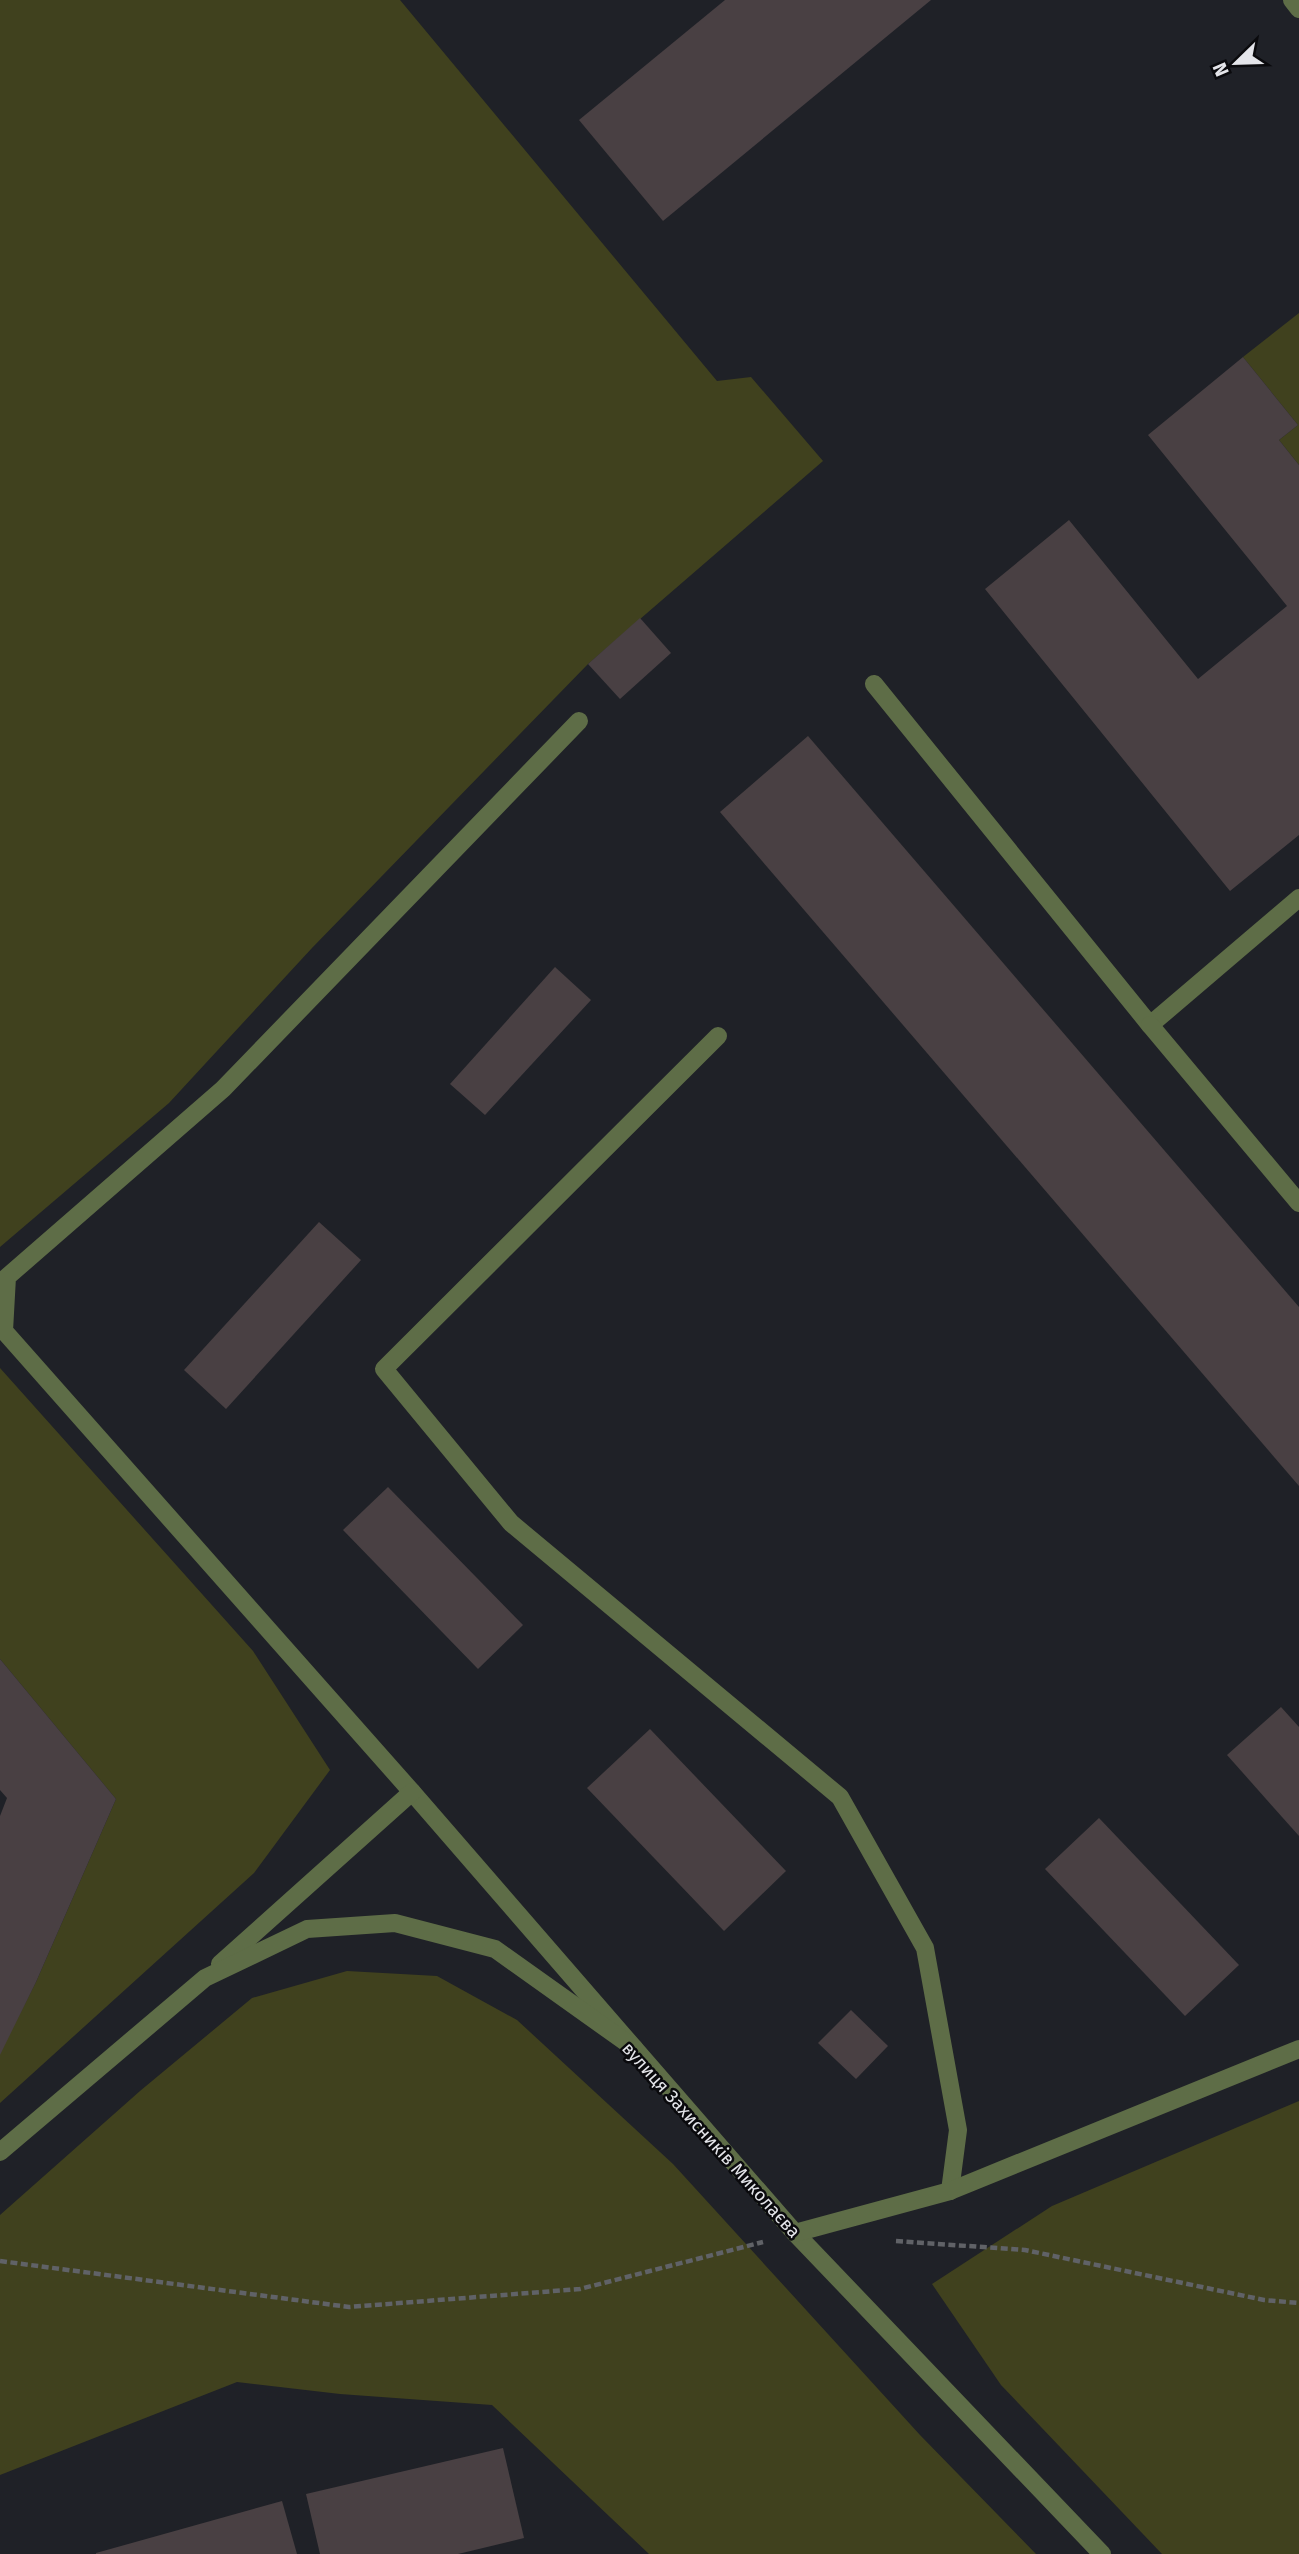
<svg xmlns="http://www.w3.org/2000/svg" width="1299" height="2554" viewBox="0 0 1299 2554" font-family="'Fira Sans',sans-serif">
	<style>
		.green { fill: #40411e }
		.building { fill: #494043 }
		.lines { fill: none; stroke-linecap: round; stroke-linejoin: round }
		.path { stroke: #606267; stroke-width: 4.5; stroke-dasharray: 7 3.5; stroke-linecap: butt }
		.minor { stroke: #5e6d47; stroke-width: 18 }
		.labels { text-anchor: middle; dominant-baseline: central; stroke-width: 5; stroke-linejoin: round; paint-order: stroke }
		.street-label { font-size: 18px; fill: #e4e5ea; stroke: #0a0a0d }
	</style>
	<rect width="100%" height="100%" fill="#1f2127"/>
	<g class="green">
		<polygon points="0,0 400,0 717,381 751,377 823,461 588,664 312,948 169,1103 0,1247"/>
		<polygon points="1299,313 1299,465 1279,440 1298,425 1243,357"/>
		<polygon points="0,1368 253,1651 330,1770 254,1873 0,2103 0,2053 36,1982 116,1799 0,1659"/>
		<polygon points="347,1971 437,1976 517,2020 673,2164 920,2435 1036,2554 649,2554 492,2405 340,2394 237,2382 0,2475 0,2215 140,2091 252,1998"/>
		<polygon points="1299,2101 1299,2554 1162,2554 1001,2385 932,2284 1052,2206"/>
	</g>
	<g class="building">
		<polygon points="725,0 931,0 663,221 579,120"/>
		<polygon points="1243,357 1298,425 1279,440 1299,465 1299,835 1230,891 985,589 1069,520 1198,679 1287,606 1148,435"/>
		<polygon points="640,618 671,653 620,699 588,664"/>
		<polygon points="808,736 1299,1307 1299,1486 720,812"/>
		<polygon points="555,967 591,1000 485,1115 450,1084"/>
		<polygon points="319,1222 361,1260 226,1409 184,1370"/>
		<polygon points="388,1487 523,1625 478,1669 343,1530"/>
		<polygon points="0,1659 116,1799 36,1982 0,2055 0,1816 7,1798 0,1790"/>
		<polygon points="1281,1707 1299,1727 1299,1836 1227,1755"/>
		<polygon points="650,1729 786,1871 724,1931 587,1788"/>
		<polygon points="1099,1818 1239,1965 1185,2016 1045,1869"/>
		<polygon points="851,2010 888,2046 856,2079 818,2043"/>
		<polygon points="503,2448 524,2538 458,2554 320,2554 306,2494"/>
		<polygon points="282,2501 297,2554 96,2554 96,2553"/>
	</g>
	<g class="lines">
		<g class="path">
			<polyline points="896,2241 1025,2250 1264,2300 1299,2303"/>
			<polyline points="0,2261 349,2307 580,2289 763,2242"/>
		</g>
		<g class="minor">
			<polyline points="1292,0 1299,9"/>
			<polyline points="874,684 1150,1025 1299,898"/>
			<polyline points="579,721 223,1089 7,1277 4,1331 412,1792 634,2048"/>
			<polyline points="1150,1025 1299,1203"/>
			<polyline points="718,1036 384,1369 511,1523 840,1797 925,1948 958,2130 950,2191"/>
			<polyline points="220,1964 412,1792"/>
			<polyline points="0,2152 205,1978 307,1929 395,1923 495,1949 634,2048 795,2233 1102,2554"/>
			<polyline points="795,2233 950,2191 1299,2049"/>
		</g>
	</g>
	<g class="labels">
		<g class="street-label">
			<text transform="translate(711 2140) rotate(48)">вулиця Захисників Миколаєва</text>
		</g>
	</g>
	<g transform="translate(1236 63) rotate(247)" stroke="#0a0a0d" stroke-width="5" paint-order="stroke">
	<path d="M0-5L12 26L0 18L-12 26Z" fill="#e4e5ea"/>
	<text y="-10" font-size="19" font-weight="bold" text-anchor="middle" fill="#e4e5ea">N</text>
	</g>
</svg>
